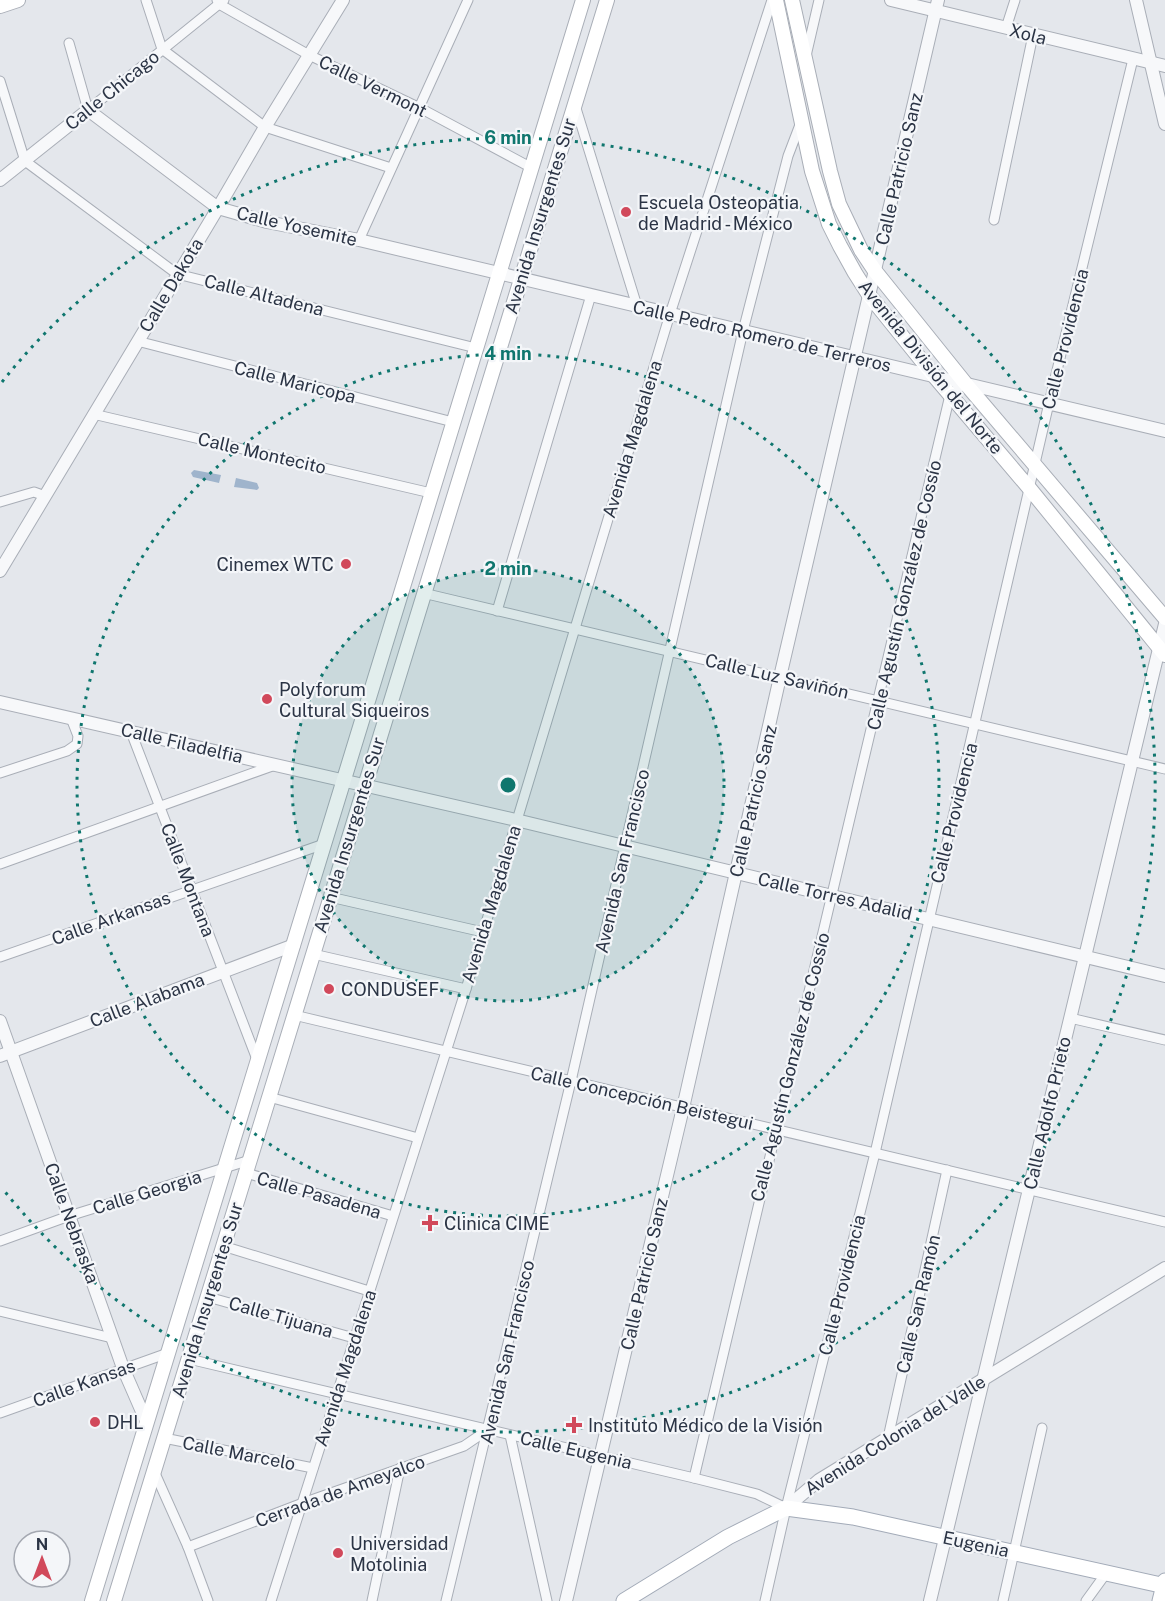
<svg xmlns="http://www.w3.org/2000/svg" width="1165" height="1601" viewBox="0 0 1165 1601" font-family="'Public Sans',sans-serif">
	<style>
		.water { fill: #9fb4cc }
		.lines { fill: none; stroke-linecap: round; stroke-linejoin: round }
		.minor-casing { stroke: #a9aeb7; stroke-width: 11 }
		.tertiary-casing { stroke: #a9aeb7; stroke-width: 14 }
		.secondary-casing { stroke: #a9aeb7; stroke-width: 16 }
		.primary-casing { stroke: #a3abb8; stroke-width: 17 }
		.minor { stroke: #f7f8fa; stroke-width: 9 }
		.tertiary { stroke: #f7f8fa; stroke-width: 12 }
		.secondary { stroke: #fff; stroke-width: 14 }
		.primary { stroke: #fff; stroke-width: 15 }
		.ring { fill: none; stroke: #0f766e; stroke-width: 3; stroke-dasharray: 3 6 }
		.poi-dot { fill: #d1495b; stroke: #f4f6f9; stroke-width: 2 }
		.labels { text-anchor: middle; dominant-baseline: central; stroke-width: 4.5; stroke-linejoin: round; paint-order: stroke }
		.street-label { font-size: 18px; fill: #2b3445; stroke: #f4f6f9 }
		.poi-label { font-size: 18px; fill: #2b3445; stroke: #f4f6f9; text-anchor: start }
		.centre { fill: #0f766e; stroke: #f4f6f9; stroke-width: 3 }
		.ring-label { font-size: 18px; text-anchor: middle; font-weight: bold; fill: #0f766e; stroke: #f4f6f9; stroke-width: 4.5; stroke-linejoin: round; paint-order: stroke }
	</style>
	<rect width="100%" height="100%" fill="#e4e7ec"/>
	<g class="water">
		<polygon points="194,470 221,475 219,483 193,477 191,473"/>
		<polygon points="236,478 257,483 259,488 257,490 234,487"/>
	</g>
	<g class="lines">
		<defs>
			<g id="minor">
				<polyline points="146,0 162,49 265,127 391,168"/>
				<polyline points="217,0 219,4 309,55 420,108 532,168"/>
				<polyline points="1006,28 1015,0"/>
				<polyline points="69,43 88,110 224,0"/>
				<polyline points="806,56 819,0"/>
				<polyline points="0,81 25,161 177,274 476,348"/>
				<polyline points="575,105 637,306"/>
				<polyline points="994,220 1033,35"/>
				<polyline points="359,240 468,0"/>
				<polyline points="137,341 453,422"/>
				<polyline points="93,414 431,493"/>
				<polyline points="0,502 34,492 45,496"/>
				<polyline points="423,593 1165,769"/>
				<polyline points="497,611 591,295"/>
				<polyline points="131,732 258,1062"/>
				<polyline points="0,773 67,751 77,744 78,736 71,718"/>
				<polyline points="0,864 275,765"/>
				<polyline points="330,897 483,932"/>
				<polyline points="313,954 466,989"/>
				<polyline points="0,957 324,844"/>
				<polyline points="294,1015 1165,1222"/>
				<polyline points="1070,1018 1165,1040"/>
				<polyline points="269,1097 418,1138"/>
				<polyline points="246,1173 393,1216"/>
				<polyline points="0,1241 69,1216 250,1160"/>
				<polyline points="223,1246 369,1291"/>
				<polyline points="208,1297 354,1338"/>
				<polyline points="0,1311 112,1338"/>
				<polyline points="189,1359 694,1478 757,1494 786,1508"/>
				<polyline points="0,1413 168,1353"/>
				<polyline points="510,1435 547,1601"/>
				<polyline points="164,1438 313,1468"/>
				<polyline points="888,1438 947,1170"/>
				<polyline points="154,1471 188,1547 208,1601"/>
				<path d="M694 1478C777 1116 866 756 950 395L965 383"/>
				<polyline points="188,1547 303,1503 464,1446 489,1429"/>
				<polyline points="271,1601 466,989 670,314 772,0"/>
				<polyline points="372,1601 400,1468"/>
				<polyline points="446,1601 571,1081 743,331 788,156 801,122"/>
				<polyline points="765,1601 786,1508 875,1153 1049,403 1133,59"/>
				<polyline points="1003,1601 1042,1428"/>
				<polyline points="1086,1601 1107,1572"/>
			</g>
			<g id="tertiary">
				<polyline points="891,0 1165,66"/>
				<polyline points="1136,0 1165,124"/>
				<polyline points="0,180 88,110 218,208 267,222 359,240 1165,431"/>
				<polyline points="0,571 218,208 265,127 343,0"/>
				<polyline points="0,702 516,820 1165,976"/>
				<polyline points="0,1021 123,1368 147,1423"/>
				<polyline points="0,1056 294,945"/>
				<polyline points="786,1508 819,1480 1165,1268"/>
				<polyline points="566,1601 683,1108 780,677 938,0"/>
				<polyline points="930,1601 1165,624"/>
			</g>
			<g id="secondary">
				<polyline points="776,0 812,171 829,224 840,246 855,273 869,295 935,377 1030,489 1165,655"/>
				<polyline points="792,0 830,171 839,204 861,250 875,271 965,383 1165,618"/>
				<polyline points="0,6 18,0"/>
				<polyline points="92,1601 583,0"/>
				<polyline points="114,1601 607,0"/>
			</g>
			<g id="primary">
				<polyline points="624,1601 728,1537 786,1508 853,1517 1165,1586"/>
				<polyline points="1160,1601 1165,1581"/>
			</g>
		</defs>
		<use href="#minor" class="minor-casing"/>
		<use href="#tertiary" class="tertiary-casing"/>
		<use href="#secondary" class="secondary-casing"/>
		<use href="#primary" class="primary-casing"/>
		<use href="#minor" class="minor"/>
		<use href="#tertiary" class="tertiary"/>
		<use href="#secondary" class="secondary"/>
		<use href="#primary" class="primary"/>
	</g>
	<circle cx="508" cy="785" r="216" fill="#0f766e" fill-opacity=".12"/>
	<g class="ring">
		<circle cx="508" cy="785" r="216"/>
		<circle cx="508" cy="785" r="431"/>
		<path d="M2 382A647 647 0 1 1 2 1188"/>
	</g>
	<g class="poi-dot">
		<circle cx="626" cy="212" r="6"/>
		<circle cx="346" cy="564" r="6"/>
		<circle cx="267" cy="699" r="6"/>
		<circle cx="329" cy="989" r="6"/>
		<path d="M427 1214h6v6h6v6h-6v6h-6v-6h-6v-6h6z"/>
		<circle cx="95" cy="1422" r="6"/>
		<path d="M571 1416h6v6h6v6h-6v6h-6v-6h-6v-6h6z"/>
		<circle cx="338" cy="1553" r="6"/>
	</g>
	<g class="labels">
		<g class="street-label">
			<text transform="translate(1028 34) rotate(14)">Xola</text>
			<text transform="translate(373 86) rotate(26)">Calle Vermont</text>
			<text transform="translate(112 90) rotate(-39)">Calle Chicago</text>
			<text transform="translate(899 169) rotate(-77)">Calle Patricio Sanz</text>
			<text transform="translate(540 216) rotate(-73)">Avenida Insurgentes Sur</text>
			<text transform="translate(297 226) rotate(13)">Calle Yosemite</text>
			<text transform="translate(171 285) rotate(-59)">Calle Dakota</text>
			<text transform="translate(264 295) rotate(14)">Calle Altadena</text>
			<text transform="translate(762 336) rotate(13)">Calle Pedro Romero de Terreros</text>
			<text transform="translate(1065 339) rotate(-76)">Calle Providencia</text>
			<text transform="translate(931 367) rotate(51)">Avenida División del Norte</text>
			<text transform="translate(295 382) rotate(14)">Calle Maricopa</text>
			<text transform="translate(632 439) rotate(-73)">Avenida Magdalena</text>
			<text transform="translate(262 453) rotate(13)">Calle Montecito</text>
			<text transform="translate(904 595) rotate(-77)">Calle Agustín González de Cossío</text>
			<text transform="translate(777 676) rotate(13)">Calle Luz Saviñón</text>
			<text transform="translate(182 743) rotate(13)">Calle Filadelfia</text>
			<text transform="translate(753 801) rotate(-77)">Calle Patricio Sanz</text>
			<text transform="translate(954 813) rotate(-76)">Calle Providencia</text>
			<text transform="translate(349 835) rotate(-73)">Avenida Insurgentes Sur</text>
			<text transform="translate(622 861) rotate(-77)">Avenida San Francisco</text>
			<text transform="translate(188 880) rotate(69)">Calle Montana</text>
			<text transform="translate(835 896) rotate(13)">Calle Torres Adalid</text>
			<text transform="translate(491 904) rotate(-73)">Avenida Magdalena</text>
			<text transform="translate(111 918) rotate(-20)">Calle Arkansas</text>
			<text transform="translate(147 1000) rotate(-21)">Calle Alabama</text>
			<text transform="translate(790 1067) rotate(-76)">Calle Agustín González de Cossío</text>
			<text transform="translate(642 1098) rotate(13)">Calle Concepción Beistegui</text>
			<text transform="translate(1047 1113) rotate(-77)">Calle Adolfo Prieto</text>
			<text transform="translate(147 1192) rotate(-17)">Calle Georgia</text>
			<text transform="translate(319 1195) rotate(16)">Calle Pasadena</text>
			<text transform="translate(72 1223) rotate(70)">Calle Nebraska</text>
			<text transform="translate(644 1274) rotate(-77)">Calle Patricio Sanz</text>
			<text transform="translate(842 1285) rotate(-76)">Calle Providencia</text>
			<text transform="translate(207 1300) rotate(-73)">Avenida Insurgentes Sur</text>
			<text transform="translate(918 1304) rotate(-77)">Calle San Ramón</text>
			<text transform="translate(281 1317) rotate(16)">Calle Tijuana</text>
			<text transform="translate(507 1352) rotate(-77)">Avenida San Francisco</text>
			<text transform="translate(345 1368) rotate(-72)">Avenida Magdalena</text>
			<text transform="translate(84 1383) rotate(-20)">Calle Kansas</text>
			<text transform="translate(895 1435) rotate(-32)">Avenida Colonia del Valle</text>
			<text transform="translate(576 1450) rotate(13)">Calle Eugenia</text>
			<text transform="translate(239 1453) rotate(11)">Calle Marcelo</text>
			<text transform="translate(340 1491) rotate(-20)">Cerrada de Ameyalco</text>
			<text transform="translate(976 1544) rotate(12)">Eugenia</text>
		</g>
		<g class="poi-label">
			<text x="638" y="202">Escuela Osteopatia<tspan x="638" dy="21">de Madrid - México</tspan></text>
			<text x="334" y="564" text-anchor="end">Cinemex WTC</text>
			<text x="279" y="689">Polyforum<tspan x="279" dy="21">Cultural Siqueiros</tspan></text>
			<text x="341" y="989">CONDUSEF</text>
			<text x="444" y="1223">Clinica CIME</text>
			<text x="107" y="1422">DHL</text>
			<text x="588" y="1425">Instituto Médico de la Visión</text>
			<text x="350" y="1543">Universidad<tspan x="350" dy="21">Motolinia</tspan></text>
		</g>
	</g>
	<circle cx="508" cy="785" r="9" class="centre"/>
	<g class="ring-label">
		<text x="508" y="144">6 min</text>
		<text x="508" y="360">4 min</text>
		<text x="508" y="575">2 min</text>
	</g>
	<g transform="translate(42 1559)"><circle r="28" fill="#f4f6f9" stroke="#a4a8b1" stroke-width="1.5"/>
	<path d="M0-4.5L10 22L0 15L-10 22Z" fill="#d1495b"/>
	<text y="-9" font-size="16" font-weight="bold" text-anchor="middle" fill="#2b3445">N</text>
	</g>
</svg>
